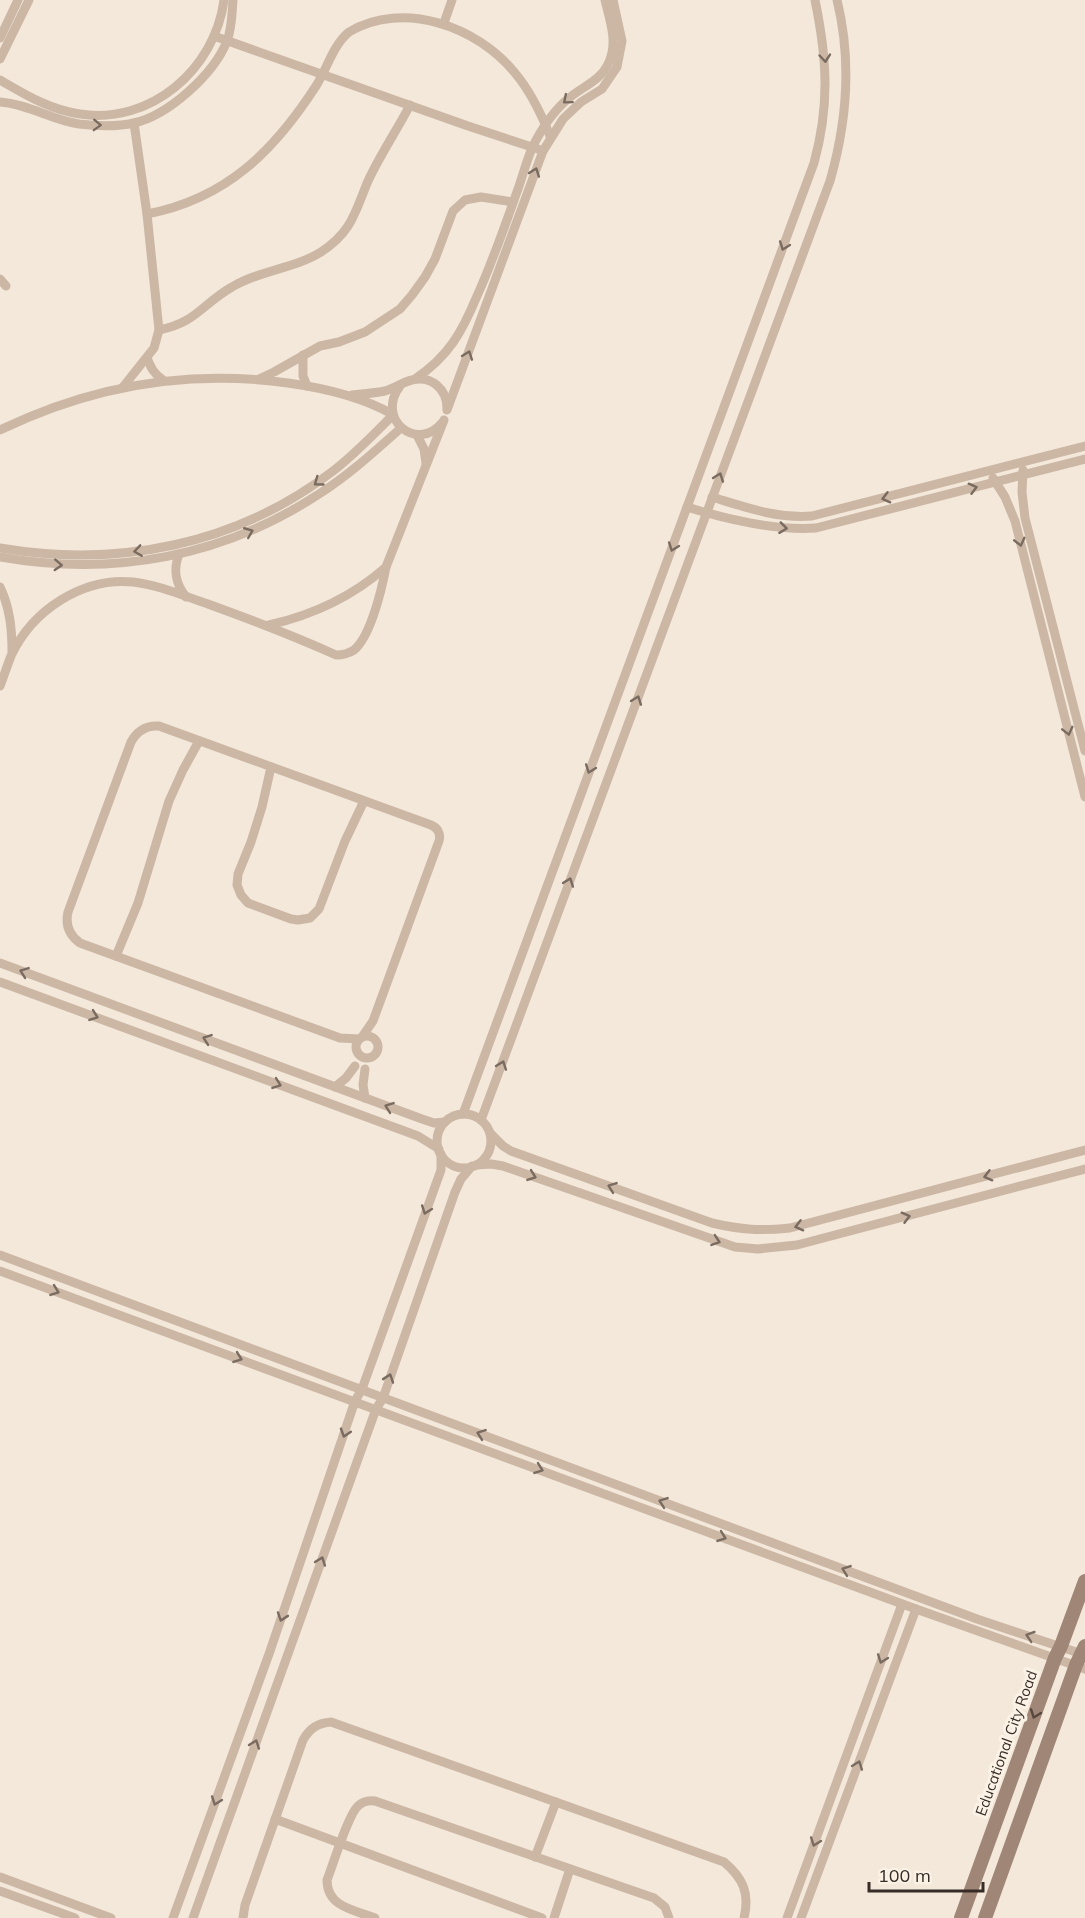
<svg xmlns="http://www.w3.org/2000/svg" width="1085" height="1918" viewBox="0 0 1085 1918" font-family="Mulish,sans-serif">
	<style>
		.lines { fill: none; stroke-linecap: round; stroke-linejoin: round }
		.street { stroke: #ccb7a5; stroke-width: 9 }
		.secondary { stroke: #a08676; stroke-width: 14 }
		.oneway { stroke: #7a6b60 }
		.oneway2 { stroke: #56473f }
		.labels { text-anchor: middle; dominant-baseline: central; stroke-width: 6; stroke-linejoin: round; paint-order: stroke }
		.street-label { font-size: 15px; fill: #372c27; stroke: #fbf2e6 }
	</style>
	<rect width="100%" height="100%" fill="#f3e8da"/>
	<g class="lines">
		<g class="street">
			<polyline points="445,20 452,0"/>
			<polyline points="214,36 468,126 538,149"/>
			<polyline points="0,38 18,0"/>
			<polyline points="0,59 29,0"/>
			<path d="M0 80C26 95 50 110 80 114 151 125 215 69 224 0"/>
			<path d="M0 102C28 104 52 120 79 124 96 126 116 127 134 123 169 115 214 74 227 41 232 28 232 13 233 0"/>
			<path d="M147 214C226 199 274 151 316 86 327 69 333 45 349 32 403 0 477 26 515 73 531 92 541 113 550 136"/>
			<polyline points="0,279 6,286"/>
			<path d="M159 330C196 323 202 304 232 287 260 270 294 269 321 252 352 232 355 212 368 181 380 155 397 130 410 105"/>
			<polyline points="303,355 303,376 307,386"/>
			<path d="M147 358C151 368 154 374 163 380"/>
			<polyline points="259,379 274,372 320,346 339,342 365,332 400,309 412,295 425,277 435,259 453,211 465,200 481,197 513,202"/>
			<path d="M415 379C449 356 462 332 477 296 493 261 505 225 518 189 523 175 527 159 533 146 542 128 553 111 569 98 583 86 601 81 609 62 618 42 610 21 605 0"/>
			<path d="M400 386C375 419 417 453 442 423"/>
			<polyline points="123,387 154,348 159,330 147,214 134,123"/>
			<path d="M352 395C363 394 375 393 385 391 395 388 403 382 412 380 431 375 447 389 447 408"/>
			<polyline points="447,410 543,151 563,119 581,102 602,89 617,67 622,41 613,0"/>
			<path d="M0 430C91 386 188 369 288 383 324 388 360 396 392 414"/>
			<polyline points="417,435 424,449 426,463"/>
			<polyline points="1023,470 1022,492 1025,518 1085,751"/>
			<polyline points="993,478 1005,497 1015,521 1085,797"/>
			<path d="M712 497C745 507 777 519 812 516L1085 446"/>
			<path d="M687 507C725 519 777 531 816 528L1085 459"/>
			<path d="M0 548C119 568 236 545 333 471 354 455 373 435 393 415"/>
			<path d="M179 554C173 570 175 583 186 597"/>
			<path d="M0 557C113 577 223 557 319 494 349 475 375 451 401 428"/>
			<path d="M0 587C10 608 12 629 12 652"/>
			<path d="M269 625C313 615 352 597 386 567"/>
			<path d="M0 686C4 676 7 666 11 656 32 610 83 577 133 582 159 585 184 596 208 604 252 620 294 636 336 655 343 655 348 654 354 650 371 636 382 588 386 567L444 420"/>
			<polyline points="271,767 262,807 251,842 238,874 237,885 241,895 248,903 291,919 298,920 310,918 319,909 345,841 364,801"/>
			<polyline points="116,956 138,903 169,801 183,770 199,741"/>
			<polyline points="0,963 422,1119 434,1123 445,1122"/>
			<polyline points="0,982 418,1136 439,1149"/>
			<circle cx="367" cy="1047" r="11"/>
			<path d="M359 1039 340 1038 80 943C69 935 65 925 68 912L131 742C137 731 146 725 159 726L431 825C438 828 441 834 439 841L373 1021 362 1037"/>
			<polyline points="335,1087 346,1078 355,1066"/>
			<polyline points="365,1098 363,1085 365,1069"/>
			<path d="M463 1114 814 163C830 105 827 58 815 0"/>
			<circle cx="464" cy="1141" r="27"/>
			<path d="M481 1120 830 181C847 122 852 61 837 0"/>
			<path d="M490 1133 503 1146 511 1151 712 1223C742 1230 760 1231 790 1228L1085 1150"/>
			<polyline points="476,1165 491,1164 503,1166 735,1247 758,1249 797,1245 1085,1169"/>
			<polyline points="0,1255 977,1619 1085,1655"/>
			<polyline points="0,1271 916,1609 1085,1669"/>
			<polyline points="275,1819 542,1918"/>
			<polyline points="535,1857 556,1802"/>
			<polyline points="0,1877 111,1918"/>
			<polyline points="0,1891 75,1918"/>
			<polyline points="173,1918 269,1654 355,1401 362,1389 441,1170 441,1154"/>
			<polyline points="193,1918 376,1409 383,1398 455,1192 461,1179 472,1166"/>
			<path d="M243 1918 245 1905 303 1740C310 1728 318 1723 331 1722L724 1862C743 1878 750 1893 744 1918"/>
			<path d="M375 1918C354 1910 327 1907 327 1880 333 1865 348 1815 358 1806 363 1801 369 1800 375 1801L654 1898 665 1907 669 1918"/>
			<polyline points="554,1918 570,1869"/>
			<polyline points="787,1918 902,1604"/>
			<polyline points="801,1918 916,1609"/>
		</g>
		<g class="secondary">
			<polyline points="961,1918 1055,1658 1061,1646 1085,1581"/>
			<polyline points="985,1918 1076,1665 1085,1646"/>
		</g>
	</g>
	<defs><path id="oneway-chevron" d="M-2-3.5L2.5 0L-2 3.5" fill="none" stroke-width="1.6" stroke-linecap="round" stroke-linejoin="round" transform="scale(1.5)"/></defs>
	<g class="oneway">
		<use href="#oneway-chevron" transform="translate(825 58) rotate(85)"/>
		<use href="#oneway-chevron" transform="translate(567 100) rotate(140)"/>
		<use href="#oneway-chevron" transform="translate(97 125) rotate(2)"/>
		<use href="#oneway-chevron" transform="translate(535 172) rotate(-70)"/>
		<use href="#oneway-chevron" transform="translate(784 246) rotate(110)"/>
		<use href="#oneway-chevron" transform="translate(468 355) rotate(-70)"/>
		<use href="#oneway-chevron" transform="translate(719 477) rotate(-70)"/>
		<use href="#oneway-chevron" transform="translate(318 482) rotate(144)"/>
		<use href="#oneway-chevron" transform="translate(973 488) rotate(-15)"/>
		<use href="#oneway-chevron" transform="translate(886 498) rotate(165)"/>
		<use href="#oneway-chevron" transform="translate(783 528) rotate(7)"/>
		<use href="#oneway-chevron" transform="translate(249 532) rotate(-22)"/>
		<use href="#oneway-chevron" transform="translate(1020 542) rotate(76)"/>
		<use href="#oneway-chevron" transform="translate(673 547) rotate(110)"/>
		<use href="#oneway-chevron" transform="translate(138 551) rotate(172)"/>
		<use href="#oneway-chevron" transform="translate(58 565) rotate(3)"/>
		<use href="#oneway-chevron" transform="translate(637 700) rotate(-70)"/>
		<use href="#oneway-chevron" transform="translate(1068 731) rotate(76)"/>
		<use href="#oneway-chevron" transform="translate(590 769) rotate(110)"/>
		<use href="#oneway-chevron" transform="translate(569 882) rotate(-70)"/>
		<use href="#oneway-chevron" transform="translate(24 972) rotate(-160)"/>
		<use href="#oneway-chevron" transform="translate(94 1016) rotate(20)"/>
		<use href="#oneway-chevron" transform="translate(207 1039) rotate(-160)"/>
		<use href="#oneway-chevron" transform="translate(502 1065) rotate(-70)"/>
		<use href="#oneway-chevron" transform="translate(277 1084) rotate(20)"/>
		<use href="#oneway-chevron" transform="translate(389 1107) rotate(-160)"/>
		<use href="#oneway-chevron" transform="translate(532 1176) rotate(20)"/>
		<use href="#oneway-chevron" transform="translate(988 1176) rotate(165)"/>
		<use href="#oneway-chevron" transform="translate(612 1187) rotate(-160)"/>
		<use href="#oneway-chevron" transform="translate(426 1210) rotate(110)"/>
		<use href="#oneway-chevron" transform="translate(906 1217) rotate(-15)"/>
		<use href="#oneway-chevron" transform="translate(799 1226) rotate(166)"/>
		<use href="#oneway-chevron" transform="translate(716 1241) rotate(19)"/>
		<use href="#oneway-chevron" transform="translate(55 1291) rotate(20)"/>
		<use href="#oneway-chevron" transform="translate(238 1358) rotate(20)"/>
		<use href="#oneway-chevron" transform="translate(389 1378) rotate(-71)"/>
		<use href="#oneway-chevron" transform="translate(345 1433) rotate(108)"/>
		<use href="#oneway-chevron" transform="translate(481 1434) rotate(-160)"/>
		<use href="#oneway-chevron" transform="translate(539 1469) rotate(20)"/>
		<use href="#oneway-chevron" transform="translate(663 1502) rotate(-160)"/>
		<use href="#oneway-chevron" transform="translate(722 1537) rotate(20)"/>
		<use href="#oneway-chevron" transform="translate(321 1561) rotate(-70)"/>
		<use href="#oneway-chevron" transform="translate(846 1570) rotate(-160)"/>
		<use href="#oneway-chevron" transform="translate(282 1617) rotate(109)"/>
		<use href="#oneway-chevron" transform="translate(1030 1636) rotate(-162)"/>
		<use href="#oneway-chevron" transform="translate(882 1659) rotate(110)"/>
		<use href="#oneway-chevron" transform="translate(255 1744) rotate(-70)"/>
		<use href="#oneway-chevron" transform="translate(858 1765) rotate(-70)"/>
		<use href="#oneway-chevron" transform="translate(216 1801) rotate(110)"/>
		<use href="#oneway-chevron" transform="translate(815 1842) rotate(110)"/>
	</g>
	<use class="oneway2" href="#oneway-chevron" transform="translate(1035 1714) rotate(110)"/>
	<g class="labels">
		<g class="street-label">
			<text transform="translate(1006 1743) rotate(-70)">Educational City Road</text>
		</g>
	</g>
	<path d="M869 1882v9h114v-9" fill="none" stroke="#372c27" stroke-width="3"/>
	<text x="878" y="1882" font-size="18" fill="#372c27" stroke="#fbf2e6" stroke-width="4.5" paint-order="stroke">100 m</text>
</svg>
